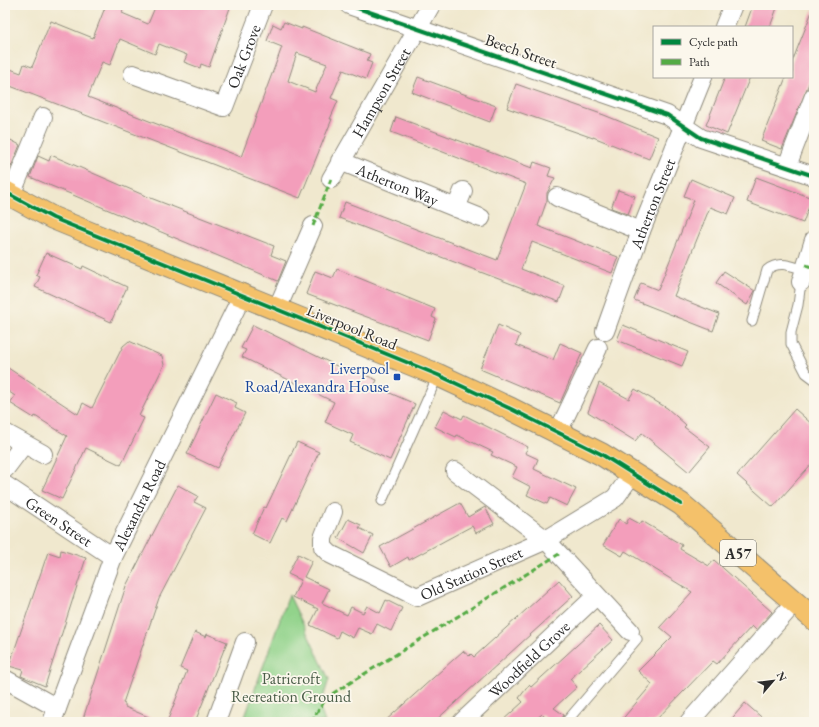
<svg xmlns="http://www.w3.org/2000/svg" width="819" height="727" viewBox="0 0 819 727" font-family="'EB Garamond',serif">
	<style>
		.green { fill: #92d38b; stroke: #5e7f5b }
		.building { fill: #f39ebb; fill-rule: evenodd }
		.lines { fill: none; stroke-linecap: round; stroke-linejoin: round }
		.lane-casing { stroke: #8e8a7c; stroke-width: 11 }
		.street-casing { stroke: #8e8a7c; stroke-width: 20 }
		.primary-casing { stroke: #8e8a7c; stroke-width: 24 }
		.lane { stroke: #fff; stroke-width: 9 }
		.street { stroke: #fff; stroke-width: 18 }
		.primary { stroke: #f4c16a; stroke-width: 22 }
		.quiet { stroke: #54ab44; stroke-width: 3; stroke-dasharray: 6 3; stroke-linecap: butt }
		.cycleway-casing { stroke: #fbf7ec; stroke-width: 6 }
		.cycleway { stroke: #00873e; stroke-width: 4 }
		.transit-dot { fill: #1a4fb4; stroke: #fbf7ec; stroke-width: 1.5 }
		.labels { text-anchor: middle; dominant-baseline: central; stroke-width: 3.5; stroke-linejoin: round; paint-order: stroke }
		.shield { fill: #fbf7ec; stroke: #696865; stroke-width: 1 }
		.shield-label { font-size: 15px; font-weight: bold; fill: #2b2b2b }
		.street-label { font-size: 16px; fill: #2b2b2b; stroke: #fbf7ec }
		.transit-label { font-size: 16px; fill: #164399; stroke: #fbf7ec; text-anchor: end }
		.park-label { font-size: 16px; fill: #4a5d48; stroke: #fbf7ec }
	</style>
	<rect width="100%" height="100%" fill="#fbf7ec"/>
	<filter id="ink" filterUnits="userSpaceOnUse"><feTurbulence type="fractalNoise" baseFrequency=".025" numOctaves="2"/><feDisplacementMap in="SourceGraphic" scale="8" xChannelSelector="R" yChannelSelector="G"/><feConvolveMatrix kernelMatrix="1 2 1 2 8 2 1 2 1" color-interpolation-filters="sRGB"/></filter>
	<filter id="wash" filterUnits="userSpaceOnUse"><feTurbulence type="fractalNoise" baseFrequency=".012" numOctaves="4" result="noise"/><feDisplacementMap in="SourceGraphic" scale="16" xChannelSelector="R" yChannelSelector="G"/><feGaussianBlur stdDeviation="0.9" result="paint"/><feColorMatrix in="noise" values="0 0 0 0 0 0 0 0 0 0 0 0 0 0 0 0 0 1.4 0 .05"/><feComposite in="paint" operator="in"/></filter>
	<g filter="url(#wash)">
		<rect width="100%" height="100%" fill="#f0e8ce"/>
		<polygon class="green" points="289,595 329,679 320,708 325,722 243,722"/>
		<g id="blocks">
			<g class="building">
				<path d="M106 5H125L122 13 148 24 156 5H231L209 67 201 64 200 68 184 62 187 55 159 44 155 54 120 39 110 65 102 62 88 97 241 157 282 47 267 41 273 24 281 28 284 22 302 29V27L370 54 367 61 372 63 366 79 343 70 331 98 338 101 330 119H332L300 198 5 84V67L21 73 24 64 32 67 51 21 93 38ZM297 53 327 64 315 92 288 81Z"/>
				<polygon points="753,5 778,5 770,27 745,27"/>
				<polygon points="813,9 814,71 782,149 761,141 786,77 792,77 792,62"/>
				<polygon points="418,77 496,106 490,122 412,92"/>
				<polygon points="725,77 750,77 727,134 706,125"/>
				<polygon points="516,84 604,115 658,137 649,159 593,137 593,138 507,108"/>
				<polygon points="396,117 532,168 534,162 551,168 548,176 555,178 547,193 547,200 538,226 618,257 612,273 532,242 521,269 565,286 559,302 339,218 345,202 497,260 526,184 391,132"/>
				<polygon points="5,137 20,145 11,167 5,163"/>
				<polygon points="51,155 148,197 274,246 271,255 286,261 278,281 30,177 38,156 49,161"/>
				<polygon points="756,177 812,198 803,223 747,202"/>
				<polygon points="691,179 735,198 728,214 710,207 674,296 719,314 713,331 634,300 641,283 658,290 694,200 684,196"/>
				<polygon points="618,190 635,196 628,214 611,208"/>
				<polygon points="46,253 82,269 83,266 127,287 111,322 35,287 40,277 36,275"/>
				<polygon points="337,269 435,309 432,317 436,319 428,340 306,294 315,271 333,278"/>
				<polygon points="724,271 755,291 747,305 716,283"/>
				<polygon points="253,325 347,371 349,368 377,380 374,386 415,404 390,460 350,442 353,435 325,422 334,402 242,357 246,350 241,348"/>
				<polygon points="498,325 520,335 516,345 553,360 560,343 582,353 560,403 480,369"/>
				<polygon points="623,325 688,352 682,366 617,340"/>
				<polygon points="129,341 162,356 164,365 139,416 144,418 121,465 86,448 62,499 42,490 67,436 35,416 34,418 10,403 15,396 5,389 5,366 78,414 83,403 92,408 123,346"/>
				<polygon points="599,383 629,399 635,389 667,408 686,425 684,427 710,447 689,472 642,433 635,441 588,412"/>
				<polygon points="216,393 237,403 235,408 245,413 217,468 187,454"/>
				<polygon points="795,409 814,426 814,461 773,507 737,475"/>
				<polygon points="444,410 462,419 464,415 528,447 525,453 538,459 534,469 576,489 567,506 550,498 547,504 527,495 531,487 512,477 517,467 491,455 493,452 457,435 456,437 435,427"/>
				<polygon points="297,442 319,452 287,521 282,518 270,543 252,534 264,507 266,508"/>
				<polygon points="178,485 198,496 194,502 206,508 159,598 123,703 125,704 125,707 160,722 82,722 126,586"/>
				<polygon points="460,503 468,517 485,507 494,524 476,533 472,526 409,560 408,557 391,567 380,547"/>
				<polygon points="629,518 640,524 642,521 682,545 680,549 709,566 714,560 772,612 756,630 752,626 717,664 713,661 654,722 620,722 652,684 638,671 672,637 660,627 692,592 625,551 622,556 603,545 619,519 626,524"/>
				<polygon points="348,519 361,525 359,528 373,535 364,553 338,538"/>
				<polygon points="61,550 86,558 45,686 21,676 23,670 9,666 48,552 60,556"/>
				<polygon points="298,554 312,561 304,577 329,589 322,603 347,615 351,607 363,613 367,606 380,613 386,600 402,608 391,631 377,624 372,634 358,628 353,638 340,631 337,638 310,625 318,609 293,597 301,580 288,574"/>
				<polygon points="559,580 573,596 434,722 384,722 463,651 469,656 471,654 474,657"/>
				<polygon points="599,625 613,640 570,679 577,687 554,708 564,715 560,722 549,722 542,714 533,722 501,722 523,702 519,698 529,685 531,687"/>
				<polygon points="195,632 206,637 207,634 227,642 195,722 167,722 187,671 180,668"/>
				<polygon points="745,703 767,722 729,722"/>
			</g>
		</g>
	</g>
	<g filter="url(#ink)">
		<use href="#blocks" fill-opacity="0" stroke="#8e8a7c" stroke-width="1"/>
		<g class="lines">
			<defs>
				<g id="lane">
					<polyline points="801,282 798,305 791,332 791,344 806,373 814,379"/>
					<path d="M752 321 767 270C779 260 791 266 805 270"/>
					<polyline points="382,501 438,375"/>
					<polyline points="566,722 637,639 630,631"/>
				</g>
				<g id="street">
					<polyline points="349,5 667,115 701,138 814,176"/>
					<polyline points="724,27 733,5"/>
					<path id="s1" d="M133 74 224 107 263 5"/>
					<path id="s2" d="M340 161 481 218"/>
					<polyline points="787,166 814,96"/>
					<path id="s3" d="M331 179 431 5"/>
					<polyline points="11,195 43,117"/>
					<polyline points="557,197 641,231"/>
					<polyline points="456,208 463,191"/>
					<polyline points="801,282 814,240"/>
					<polyline points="277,309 313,226"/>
					<path id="s4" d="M605 331 641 231 703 77"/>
					<polyline points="558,432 598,348"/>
					<polyline points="5,433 43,454"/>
					<polyline points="5,469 24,444"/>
					<path id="s5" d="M5 485 113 557"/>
					<path id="s6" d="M333 512 323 538V547L330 554 417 597 546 540 455 471"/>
					<polyline points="630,631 546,540 615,498 633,473"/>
					<polyline points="5,679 57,708"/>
					<path id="s7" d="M52 722 113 557 242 296"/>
					<polyline points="216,722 245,642"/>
					<path id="s8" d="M462 722 596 596"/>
					<polyline points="689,722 795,602"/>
				</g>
				<polyline id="primary" points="5,192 53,218 438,375 511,409 601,454 681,504 814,619"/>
			</defs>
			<use href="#lane" class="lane-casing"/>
			<use href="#street" class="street-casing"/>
			<use href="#primary" class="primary-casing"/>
			<use href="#lane" class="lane"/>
			<use href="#street" class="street"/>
			<use href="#primary" class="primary"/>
			<g class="quiet">
				<polyline points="313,226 331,179"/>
				<polyline points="806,265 814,268"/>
				<polyline points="311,722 327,697 559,554"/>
			</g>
			<defs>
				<g id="cycleway">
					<polyline points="349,5 667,115 701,138 814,176"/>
					<polyline points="5,192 53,218 438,375 511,409 601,454 681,504"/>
				</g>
			</defs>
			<use href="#cycleway" class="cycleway-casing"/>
			<use href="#cycleway" class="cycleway"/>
		</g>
	</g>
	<rect class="transit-dot" x="393" y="373" width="8" height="8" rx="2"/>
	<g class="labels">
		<rect class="shield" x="720" y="540" width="36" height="26" rx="3"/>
		<g class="shield-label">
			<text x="738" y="553">A57</text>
		</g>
		<g class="street-label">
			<text transform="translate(521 51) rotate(19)">Beech Street</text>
			<text stroke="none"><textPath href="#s1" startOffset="151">Oak Grove</textPath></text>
			<text stroke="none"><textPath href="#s3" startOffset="100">Hampson Street</textPath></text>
			<text stroke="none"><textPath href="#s2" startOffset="62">Atherton Way</textPath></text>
			<text stroke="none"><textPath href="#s4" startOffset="136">Atherton Street</textPath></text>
			<text transform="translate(352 327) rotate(22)">Liverpool Road</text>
			<text stroke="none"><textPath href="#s7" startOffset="234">Alexandra Road</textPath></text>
			<text stroke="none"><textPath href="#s5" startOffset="65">Green Street</textPath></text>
			<text stroke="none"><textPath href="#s6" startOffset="203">Old Station Street</textPath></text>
			<text stroke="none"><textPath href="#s8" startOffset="92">Woodfield Grove</textPath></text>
		</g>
		<g class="transit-label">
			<text x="389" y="368">Liverpool<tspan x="389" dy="18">Road/Alexandra House</tspan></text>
		</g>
		<g class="park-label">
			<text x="291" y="678">Patricroft<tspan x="291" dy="18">Recreation Ground</tspan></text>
		</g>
	</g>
	<rect width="819" height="727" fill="none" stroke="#fbf7ec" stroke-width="20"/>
	<rect x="653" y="26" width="140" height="52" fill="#fbf7ec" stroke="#a8a59f"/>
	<rect x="661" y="39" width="20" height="6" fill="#00873e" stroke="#a8a59f"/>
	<text x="689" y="46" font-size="12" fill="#2b2b2b">Cycle path</text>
	<rect x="661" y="59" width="20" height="6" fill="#54ab44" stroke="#a8a59f"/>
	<text x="689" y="66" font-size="12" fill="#2b2b2b">Path</text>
	<g transform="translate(773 681) rotate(62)" stroke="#fbf7ec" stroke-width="3" paint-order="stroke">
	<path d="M0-3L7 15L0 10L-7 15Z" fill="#2b2b2b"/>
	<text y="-6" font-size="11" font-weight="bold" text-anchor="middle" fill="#2b2b2b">N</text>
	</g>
</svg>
